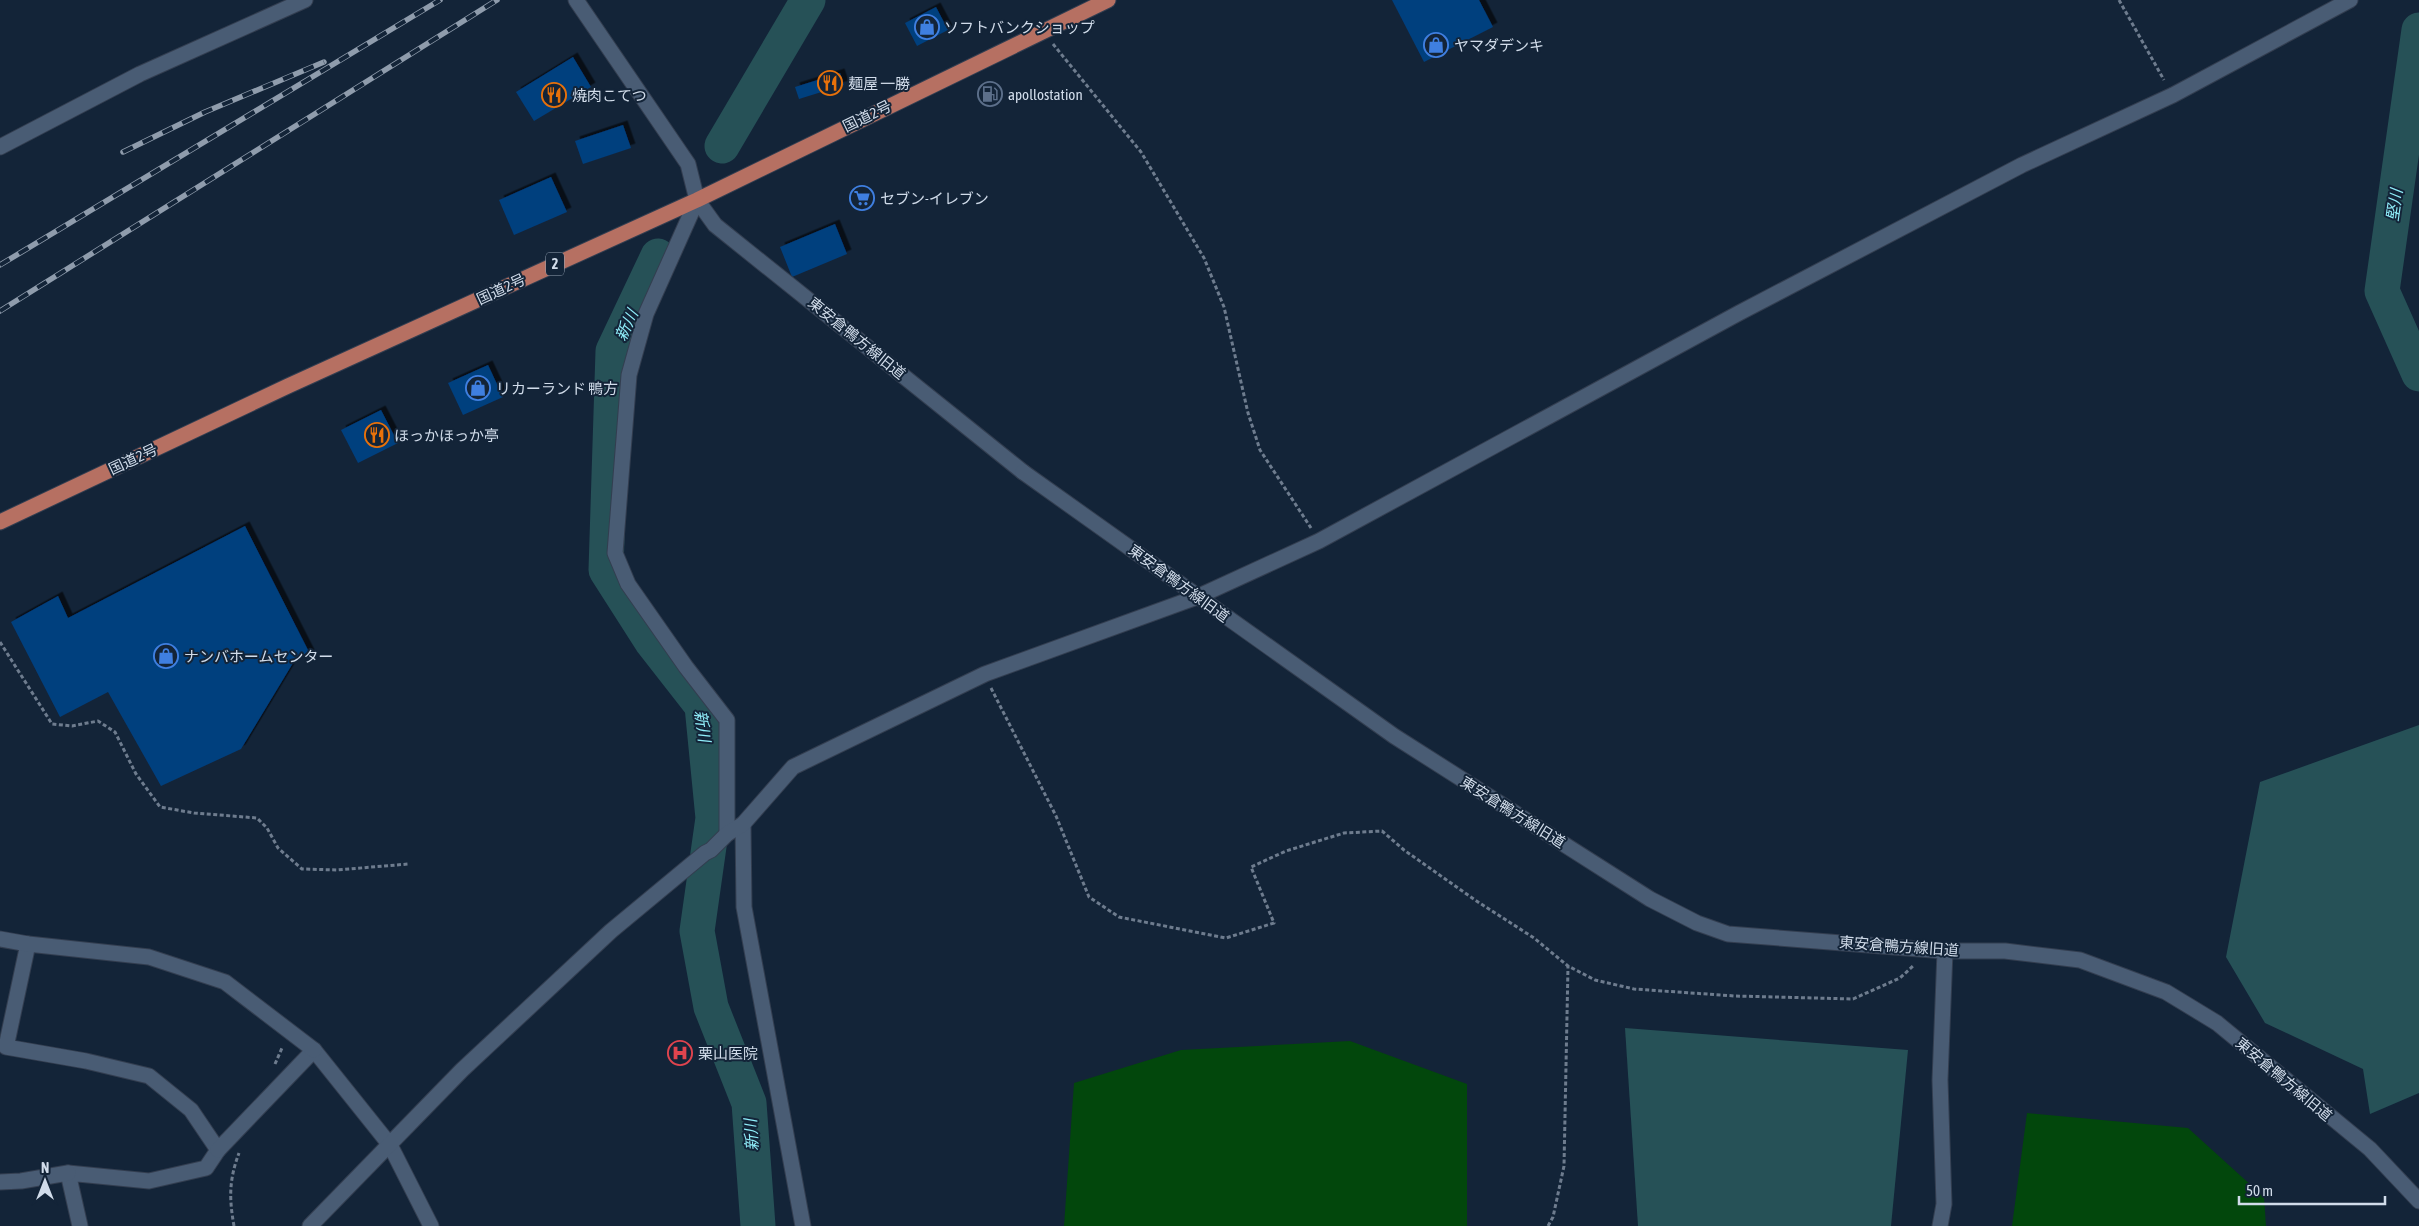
<svg xmlns="http://www.w3.org/2000/svg" width="2419" height="1226" viewBox="0 0 2419 1226" font-family="'Asap Condensed','Noto Sans JP',sans-serif">
	<style>
		.green { fill: #02470c }
		.water { fill: #265157 }
		.lines { fill: none; stroke-linecap: round; stroke-linejoin: round }
		.river { stroke: #265157; stroke-width: 35 }
		.building { fill: #003f7e; filter: url(#shadow) }
		.minor-casing { stroke: #333e50; stroke-width: 17 }
		.tertiary-casing { stroke: #333e50; stroke-width: 17 }
		.trunk-casing { stroke: #333e50; stroke-width: 17 }
		.path { stroke: #6e7c8e; stroke-width: 3; stroke-dasharray: 4 2.5; stroke-linecap: butt }
		.minor { stroke: #495c74; stroke-width: 15 }
		.tertiary { stroke: #495c74; stroke-width: 15 }
		.trunk { stroke: #b67062; stroke-width: 15 }
		.rail-casing { stroke: #8f9cac; stroke-width: 5.5 }
		.rail { stroke: #132438; stroke-width: 4; stroke-dasharray: 11; stroke-linecap: butt }
		.labels { text-anchor: middle; dominant-baseline: central; stroke-width: 4; stroke-linejoin: round; paint-order: stroke }
		.shield { fill: #132438; stroke: #98a5b5; stroke-width: 1 }
		.shield-label { font-size: 14px; font-weight: bold; fill: #d1dcea }
		.poi-label { font-size: 15px; fill: #d1dcea; stroke: #132438; text-anchor: start }
		.street-label { font-size: 15px; fill: #d1dcea; stroke: #132438 }
		.water-label { font-size: 16px; font-style: italic; fill: #90eefa; stroke: #132438 }
	</style>
	<defs>
		<filter id="shadow"><feDropShadow dx="4.5" dy="-4.5" stdDeviation="0" flood-color="#0009"/></filter>
	</defs>
	<rect width="100%" height="100%" fill="#132438"/>
	<g class="green">
		<polygon points="1350,1041 1467,1084 1467,1226 1064,1226 1074,1083 1181,1050"/>
		<polygon points="2027,1113 2188,1128 2264,1197 2266,1226 2012,1226"/>
	</g>
	<g class="water">
		<polygon points="2419,725 2419,1093 2370,1114 2363,1069 2265,1023 2226,957 2260,782"/>
		<polygon points="1625,1028 1908,1050 1891,1226 1638,1226"/>
	</g>
	<g class="lines">
		<g class="river">
			<polyline points="2419,30 2382,291 2419,374"/>
			<polyline points="722,146 808,0"/>
			<polyline points="658,256 613,351 606,570 652,642 702,706 713,818 697,931 711,1007 749,1103 758,1226"/>
		</g>
	</g>
	<g class="building">
		<polygon points="1392,0 1479,0 1493,27 1424,62"/>
		<polygon points="936,7 948,30 917,46 905,23"/>
		<polygon points="573,57 591,87 534,121 516,92"/>
		<polygon points="840,73 844,85 799,99 795,87"/>
		<polygon points="623,125 631,148 583,164 575,141"/>
		<polygon points="551,177 567,212 514,235 499,200"/>
		<polygon points="835,224 847,254 792,277 780,247"/>
		<polygon points="488,365 503,397 463,415 448,383"/>
		<polygon points="381,410 398,443 358,463 341,430"/>
		<polygon points="245,526 310,654 296,658 241,749 161,786 108,692 60,717 11,622 58,596 68,618"/>
	</g>
	<g class="lines">
		<defs>
			<g id="minor">
				<polyline points="576,0 688,164 697,200 646,314 629,375 615,553 628,584 686,667 727,720 727,834"/>
				<polyline points="0,147 140,74 305,0"/>
				<polyline points="697,200 715,225 1023,472"/>
				<polyline points="743,824 744,907 803,1226"/>
				<polyline points="28,944 6,1047 86,1061 149,1076 191,1110 218,1150 206,1168 149,1181 68,1173 80,1226"/>
				<polyline points="218,1150 314,1050 390,1145 431,1226"/>
				<polyline points="0,1182 21,1181 68,1173"/>
				<polyline points="310,1226 462,1070 611,931 705,853 711,850 727,834 743,824 793,767 985,674 1197,597 1319,541 1739,313 2022,165 2173,95 2350,0"/>
				<polyline points="1940,1226 1944,1204 1940,1080 1945,951 2005,951 2080,960 2166,992 2217,1023 2370,1149 2419,1201"/>
			</g>
			<g id="tertiary">
				<polyline points="1023,472 1394,736 1650,899 1697,923 1728,934 1945,951"/>
				<polyline points="0,939 28,944 149,957 225,982 314,1050"/>
			</g>
			<polyline id="trunk" points="0,522 288,386 697,200 1108,0"/>
		</defs>
		<use href="#minor" class="minor-casing"/>
		<use href="#tertiary" class="tertiary-casing"/>
		<use href="#trunk" class="trunk-casing"/>
		<g class="path">
			<polyline points="2119,0 2164,80"/>
			<polyline points="1053,44 1141,152 1204,258 1224,307 1248,413 1260,450 1311,528"/>
			<polyline points="0,642 52,724 72,726 98,721 115,732 136,774 160,807 194,813 257,818 267,828 278,848 302,869 337,870 408,864"/>
			<polyline points="991,688 1056,816 1089,897 1119,917 1226,938 1274,923 1251,867 1286,851 1344,833 1382,831 1404,850 1475,900 1534,938 1568,966 1595,980 1634,989 1735,996 1853,999 1900,978 1913,966"/>
			<polyline points="275,1064 282,1048"/>
			<path d="M234 1226C229 1198 229 1180 239 1153"/>
			<polyline points="1548,1226 1553,1217 1564,1166 1568,966"/>
		</g>
		<use href="#minor" class="minor"/>
		<use href="#tertiary" class="tertiary"/>
		<use href="#trunk" class="trunk"/>
		<defs>
			<g id="rail">
				<polyline points="123,152 205,112 324,62"/>
				<polyline points="0,265 440,0"/>
				<polyline points="0,311 497,0"/>
			</g>
		</defs>
		<use href="#rail" class="rail-casing"/>
		<use href="#rail" class="rail"/>
	</g>
	<defs>
		<symbol id="shop-ring" viewBox="-11 -11 22 22"><circle r="9.5" fill="#132438" stroke="#3f7fe0" stroke-width="1.5"/><path d="M-5-2.5h2.3a2.7 3.5 0 0 1 5.4 0H5L5.5 6h-11ZM-1.5-2.5h3a1.5 2.3 0 0 0-3 0Z" fill="#3f7fe0"/></symbol>
		<symbol id="restaurant-ring" viewBox="-11 -11 22 22"><circle r="9.5" fill="#132438" stroke="#e8710a" stroke-width="1.5"/><path d="M-5-6h1v4h1v-4h1v4h1v-4h1v5L-1.5 .5V6h-2V.5L-5-1ZM5-6V6H3V1.5H1.5Q1.5-4 5-6Z" fill="#e8710a"/></symbol>
		<symbol id="fuel-ring" viewBox="-11 -11 22 22"><circle r="9.5" fill="#132438" stroke="#5c6f8a" stroke-width="1.5"/><path d="M-5.5-6h7V0h2V4h1.3V-2.5L3-4.5l.8-.8L6-3V5H2.5V1h-1V6h-7ZM-4.2-4.7v3.2H.2V-4.7Z" fill="#5c6f8a"/></symbol>
		<symbol id="supermarket-ring" viewBox="-11 -11 22 22"><circle r="9.5" fill="#132438" stroke="#3f7fe0" stroke-width="1.5"/><path d="M-6-5.5h2.5l.6 2H6L4.5 2H-2.5L-4.4-4H-6ZM-1.5 3.2a1.3 1.3 0 1 0 .1 0ZM3 3.2a1.3 1.3 0 1 0 .1 0Z" fill="#3f7fe0"/></symbol>
		<symbol id="hospital-ring" viewBox="-11 -11 22 22"><circle r="9.5" fill="#132438" stroke="#e0444e" stroke-width="1.5"/><path d="M-5-5h3v3.5h4V-5h3V5h-3V1.5h-4V5h-3Z" fill="#e0444e"/></symbol>
	</defs>
	<g fill-rule="evenodd">
		<use href="#shop-ring" x="913" y="13" width="28" height="28"/>
		<use href="#shop-ring" x="1422" y="31" width="28" height="28"/>
		<use href="#restaurant-ring" x="816" y="69" width="28" height="28"/>
		<use href="#fuel-ring" x="976" y="80" width="28" height="28"/>
		<use href="#restaurant-ring" x="540" y="81" width="28" height="28"/>
		<use href="#supermarket-ring" x="848" y="184" width="28" height="28"/>
		<use href="#shop-ring" x="464" y="374" width="28" height="28"/>
		<use href="#restaurant-ring" x="363" y="421" width="28" height="28"/>
		<use href="#shop-ring" x="152" y="642" width="28" height="28"/>
		<use href="#hospital-ring" x="666" y="1039" width="28" height="28"/>
	</g>
	<g class="labels">
		<rect class="shield" x="546" y="252.5" width="18" height="23" rx="4"/>
		<g class="shield-label">
			<text x="555" y="264">2</text>
		</g>
		<g class="poi-label">
			<text x="944" y="27">ソフトバンクショップ</text>
			<text x="1454" y="45">ヤマダデンキ</text>
			<text x="848" y="83">麺屋 一勝</text>
			<text x="1008" y="94">apollostation</text>
			<text x="572" y="95">焼肉こてつ</text>
			<text x="880" y="198">セブン-イレブン</text>
			<text x="496" y="388">リカーランド 鴨方</text>
			<text x="394" y="435">ほっかほっか亭</text>
			<text x="184" y="656">ナンバホームセンター</text>
			<text x="698" y="1053">栗山医院</text>
		</g>
		<g class="street-label">
			<text transform="translate(867 116) rotate(-26)">国道2号</text>
			<text transform="translate(501 289) rotate(-25)">国道2号</text>
			<text transform="translate(857 338) rotate(39)">東安倉鴨方線旧道</text>
			<text transform="translate(133 459) rotate(-25)">国道2号</text>
			<text transform="translate(1179 583) rotate(36)">東安倉鴨方線旧道</text>
			<text transform="translate(1513 812) rotate(32)">東安倉鴨方線旧道</text>
			<text transform="translate(1899 946) rotate(4)">東安倉鴨方線旧道</text>
			<text transform="translate(2284 1079) rotate(40)">東安倉鴨方線旧道</text>
		</g>
		<g class="water-label">
			<text transform="translate(2394 205) rotate(-82)">堅川</text>
			<text transform="translate(626 325) rotate(-65)">新川</text>
			<text transform="translate(703 726) rotate(82)">新川</text>
			<text transform="translate(751 1135) rotate(-94)">新川</text>
		</g>
	</g>
	<g transform="translate(45 1181)" stroke="#132438" stroke-width="4" paint-order="stroke">
	<path d="M0-4L9 19L0 12L-9 19Z" fill="#d1dcea"/>
	<text y="-8" font-size="14" font-weight="bold" text-anchor="middle" fill="#d1dcea">N</text>
	</g>
	<path d="M2239 1196v8h146v-8" fill="none" stroke="#d1dcea" stroke-width="2.5"/>
	<text x="2246" y="1196" font-size="15" fill="#d1dcea" stroke="#132438" stroke-width="4" paint-order="stroke">50 m</text>
</svg>
